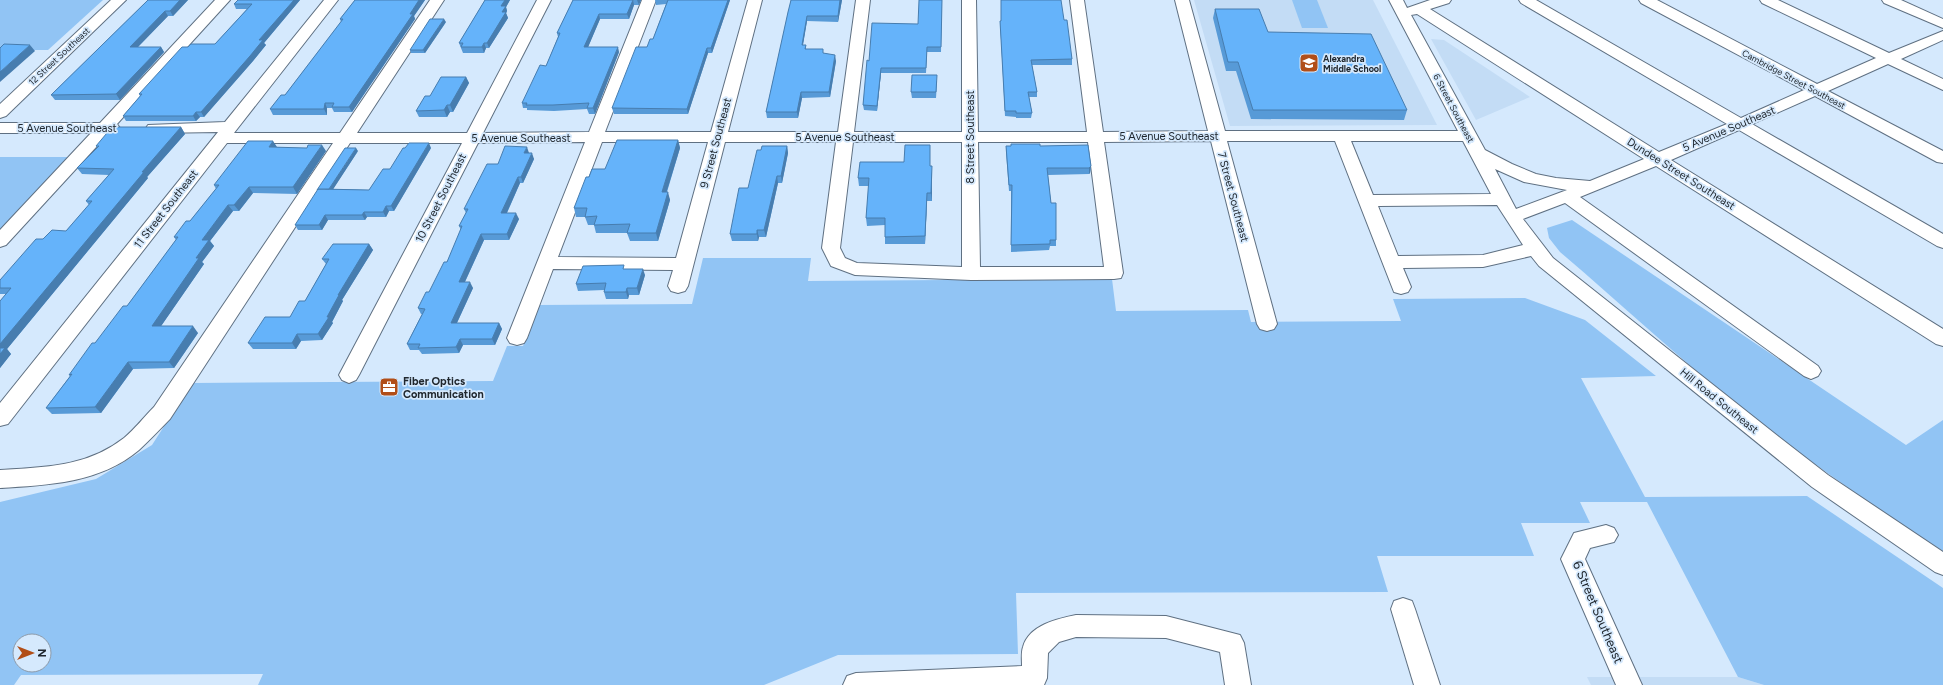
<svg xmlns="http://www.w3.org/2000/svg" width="1943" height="685" viewBox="0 0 1943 685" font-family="Figtree,sans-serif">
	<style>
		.built { fill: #c3dcf5 }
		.green { fill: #91c4f4; fill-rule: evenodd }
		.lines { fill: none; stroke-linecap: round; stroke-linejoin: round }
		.minor-casing { stroke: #5f7082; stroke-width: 2 }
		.minor { fill: #fff; fill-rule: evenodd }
		.wall { fill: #579ad7 }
		.shaded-wall { fill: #477daf }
		.building { fill: #65b3fa; stroke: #477daf }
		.labels { text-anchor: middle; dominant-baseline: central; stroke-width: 3.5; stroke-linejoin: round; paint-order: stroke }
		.far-street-label { font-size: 9px; fill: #20272e; stroke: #d5e9fd }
		.far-poi-label { font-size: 9px; font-weight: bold; fill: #20272e; stroke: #d5e9fd; text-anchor: start }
		.street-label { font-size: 11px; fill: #20272e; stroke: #d5e9fd }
		.poi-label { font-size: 11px; font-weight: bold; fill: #20272e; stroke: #d5e9fd; text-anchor: start }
		.near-street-label { font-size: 13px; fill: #20272e; stroke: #d5e9fd }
	</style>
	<rect width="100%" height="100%" fill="#d5e9fd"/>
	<g class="built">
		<polygon points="1194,0 1373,0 1437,125 1230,126"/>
		<polygon points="1431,39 1444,40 1530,97 1476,120"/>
		<polygon points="1587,677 1738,677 1764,685 1591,685"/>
	</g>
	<g class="green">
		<polygon points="0,0 103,0 48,50 0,50"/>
		<polygon points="1292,0 1317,0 1328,28 1302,28"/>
		<polygon points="0,157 71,157 0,234"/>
		<path d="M1572 220 1906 445 1943 420V551C1873 506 1805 459 1741 408 1679 358 1620 303 1560 252L1549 238 1547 228Z"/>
		<path d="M703 258H811L808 281 1112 279 1116 311 1248 310 1251 322 1401 321 1393 299 1525 298 1585 320 1656 376 1581 378 1645 497 1807 496 1943 588V685H1764L1738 677 1647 502H1580L1590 523H1521L1534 556H1377L1388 592 1016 593 1018 654 838 655 764 685H258L263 674 21 675 14 685H0V502L96 479 152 445 192 383 493 381 507 346H523L538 305 692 304ZM20 641H44V665H20Z"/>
	</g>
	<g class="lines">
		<defs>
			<g id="minor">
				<polygon points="111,0 126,0 6,116 0,118 0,104"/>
				<polygon points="215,0 230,0 117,124 120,128 118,131 109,133 6,245 0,247 0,230 91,133 0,133 0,123 100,123"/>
				<path d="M324 0H338L234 133H340L430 0H444L357 133H467L537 0H551L483 133 589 132 642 0H656L605 132H711L748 0H762L728 132H838L856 0H870L854 132H962V0H976L978 132H1087L1070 0H1084L1103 132 1208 131 1175 0H1189L1225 131H1458L1389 0H1403L1407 8 1430 0H1451L1449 3 1430 9 1659 152 1727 124 1521 3 1519 0H1536L1741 118 1804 90 1641 3 1639 0H1657L1817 84 1876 58 1762 3 1760 0H1778L1889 53 1943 31V40L1901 59 1943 79V90L1888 64 1828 91 1943 151V163L1937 162 1815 96 1752 124 1943 234V248L1937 246 1739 130 1671 160 1943 329V346L1936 344 1656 166 1580 197 1818 366 1821 371 1818 376 1811 379 1804 376 1565 203 1523 219 1553 258 1779 437 1828 475 1943 552V575L1935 572 1812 487 1539 266 1531 256 1483 267 1403 268 1411 287 1408 292 1401 294 1394 292 1335 141H1227L1277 324 1274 329 1267 331 1260 329 1257 324 1211 141 1104 142 1123 273 1121 278 1114 279 971 280 855 275 831 266 822 248 836 142H725L688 286 685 291 678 293 671 291 668 286 673 270 553 269 527 338 524 343 517 345 510 343 507 338 585 142 478 143 359 375 356 380 349 383 342 380 339 375 462 143H350L170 419C160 429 150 440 139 450 100 483 49 485 0 488V470C45 467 87 467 124 438 135 429 144 417 154 407L333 143H227L8 424 0 426V403L218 132 154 133 148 131 146 128 148 125 225 122ZM1417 14 1644 159 1590 181 1556 178 1536 174 1512 164 1485 150 1411 15ZM1351 141H1463L1491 194 1373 195ZM602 142H708L676 258 558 257ZM853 142H962V267L857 263 845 258 840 248ZM978 142H1088L1104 267H980ZM1495 169 1524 182 1567 190 1516 209ZM1497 205 1523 245 1483 255 1398 256 1378 206Z"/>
				<polygon points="1882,0 1901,0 1943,19 1943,28 1884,3"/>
				<polygon points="1606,525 1614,528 1618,535 1614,542 1590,548 1585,559 1642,685 1616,685 1561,559 1574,533"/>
				<polygon points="1403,598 1412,601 1415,609 1440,685 1414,685 1391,609 1394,601"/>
				<path d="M1076 615 1166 616 1240 635 1244 643 1251 685H1225L1220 652 1166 638 1076 637 1059 642 1048 653 1047 678 1044 685H843L847 676 856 673 1022 666C1022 660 1021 653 1023 647 1029 625 1057 619 1076 615Z"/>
			</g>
		</defs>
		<use href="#minor" class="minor-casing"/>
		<use href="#minor" class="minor"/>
	</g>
	<g class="wall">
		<polygon points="148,0 188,0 173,16 168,16 138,47 161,47 164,52 120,100 55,100 51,95"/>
		<polygon points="238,0 300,0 264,43 266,45 253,61 204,117 200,117 196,121 126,121 123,116 140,96 139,94 188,47 215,44 247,9 236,9 234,4"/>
		<polygon points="355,0 425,0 414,16 415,19 352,112 334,112 332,108 327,108 327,115 273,115 270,109 285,95 341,22 340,19"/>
		<polygon points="485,0 510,0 506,7 507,11 506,13 508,18 489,48 486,48 484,53 463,53 459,43"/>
		<polygon points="573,0 641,0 639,5 634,5 629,19 600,19 588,47 619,52 595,114 589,114 587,109 554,111 527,110 527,108 523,108 522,103 546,66 558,37 557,33"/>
		<polygon points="655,0 730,0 712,53 708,53 688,114 614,114 612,108 647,47 653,39 666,4 656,5"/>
		<polygon points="791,0 842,0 838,22 807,21 803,45 806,45 806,49 824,54 836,61 830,97 802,98 798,118 767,118 766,112"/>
		<polygon points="942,0 941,52 927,52 926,73 881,73 877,111 864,110 863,105 869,61 918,24"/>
		<polygon points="1215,9 1268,32 1407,110 1404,120 1251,119 1236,71 1226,71 1213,18"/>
		<polygon points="1064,20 1072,59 1072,65 1032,65 1037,92 1037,97 1029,97 1032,113 1031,118 1016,118 1016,117 1005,116 1000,21"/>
		<polygon points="446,22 425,53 411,53 410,50"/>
		<polygon points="466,77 469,83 453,112 450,112 447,117 419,117 416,111 430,96"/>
		<polygon points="937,81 936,98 912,98 911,92"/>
		<polygon points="181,127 185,134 147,177 148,178 7,349 11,354 0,368 0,301 6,294 0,294 0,280 43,239 66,231 89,205 86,201 109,175 82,174 77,168 97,148 96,146"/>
		<polygon points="678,140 680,148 667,192 670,200 658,241 630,241 627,233 596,233 594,225 588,225 585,217 576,217 574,208 589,177 605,169"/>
		<polygon points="787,146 788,153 782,183 778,183 766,237 759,237 758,241 732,241 730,234 748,188"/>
		<polygon points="1006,146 1040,146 1091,166 1090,173 1089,174 1048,175 1051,203 1056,240 1056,246 1050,246 1049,250 1011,252 1011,191 1009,191 1006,152"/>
		<polygon points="277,147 326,151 297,194 253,193 239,211 233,211 210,241 214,246 202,262 204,264 161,326 198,333 174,368 133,369 101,413 52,414 46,408 70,376 69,375 95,343 127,306 176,240 174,237 190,221 216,189 214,185"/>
		<polygon points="431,148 394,211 389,211 386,217 367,217 365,220 328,220 322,230 298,230 295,225 358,151 333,189 369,190 390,169"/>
		<polygon points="529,153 534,159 523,183 520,183 507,213 519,219 509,240 484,240 465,282 473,288 457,323 499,323 502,329 495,345 463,345 459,353 422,354 419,350 410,350 407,344 422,314 421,314 418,308 429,292 447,262 461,230 459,226 466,213 464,209 498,164"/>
		<polygon points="930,153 930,166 932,174 932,201 927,201 925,244 885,244 885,225 867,226 866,218 869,186 859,186 858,178 904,162"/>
		<polygon points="369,244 373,250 342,300 343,301 332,322 333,323 322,340 301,341 296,349 253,349 248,343 290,317 305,301 326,264 322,259"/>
		<polygon points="625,269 645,275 639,295 629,295 628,299 606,299 604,292 604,290 578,291 576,284"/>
	</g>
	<g class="shaded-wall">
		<polygon points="180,0 188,0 173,16 170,11"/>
		<polygon points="294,0 300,0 264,43 266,45 253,61 204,117 201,112 259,40"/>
		<polygon points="419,0 425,0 414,16 415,19 352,112 349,107"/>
		<polygon points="505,0 510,0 506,7 507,11 506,13 508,18 489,48 487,43 501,6"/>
		<polygon points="633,0 634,5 629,19 627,14"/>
		<polygon points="637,0 641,0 639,5"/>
		<polygon points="728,0 730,0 712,53 711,48"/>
		<polygon points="840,0 842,0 838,22 838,16"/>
		<polygon points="165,11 168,16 133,52 130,47"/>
		<polygon points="599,14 600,19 586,52 584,47"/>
		<polygon points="807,16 807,21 802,50 802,45"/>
		<polygon points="444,19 446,22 425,53 423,50"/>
		<polygon points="484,43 486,48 484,53 482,47"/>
		<polygon points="30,45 35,51 0,82 0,72"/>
		<polygon points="161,47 164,52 120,100 116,94"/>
		<polygon points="618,47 619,52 595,114 593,108"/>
		<polygon points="707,48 708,53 688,114 687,109"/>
		<polygon points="835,55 836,61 830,97 829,92"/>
		<polygon points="881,68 881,73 877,111 877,106"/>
		<polygon points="466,77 469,83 453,112 450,105"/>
		<polygon points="801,92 802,98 798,118 797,112"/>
		<polygon points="325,103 327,108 327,115 324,109"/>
		<polygon points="447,105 450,112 447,117 444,110"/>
		<polygon points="196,112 200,117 196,121 193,116"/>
		<polygon points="181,127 185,134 147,177 148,178 7,349 11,354 0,368 0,344 142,172"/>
		<polygon points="678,140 680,148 664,200 662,192"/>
		<polygon points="273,141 277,147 269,147"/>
		<polygon points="429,143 431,148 394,211 391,206"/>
		<polygon points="322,145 326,151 297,194 293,187"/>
		<polygon points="787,146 788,153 782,183 781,176"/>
		<polygon points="527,147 529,153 524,153"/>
		<polygon points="356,148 358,151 330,194 328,191"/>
		<polygon points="532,153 534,159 523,183 521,177"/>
		<polygon points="932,166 932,201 931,193"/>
		<polygon points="1091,166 1090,173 1089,174 1089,168"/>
		<polygon points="777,176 778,183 766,237 764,230"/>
		<polygon points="518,177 520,183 504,219 501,213"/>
		<polygon points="249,187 253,193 239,211 234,205"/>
		<polygon points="668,192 670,200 658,241 656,233"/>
		<polygon points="927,193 927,201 925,244 925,236"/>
		<polygon points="228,205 233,211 210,241 214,246 202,262 204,264 157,332 152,326 196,258 202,240"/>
		<polygon points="386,206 389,211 386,217 383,212"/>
		<polygon points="364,212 367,217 365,220 362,215"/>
		<polygon points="516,213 519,219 509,240 507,234"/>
		<polygon points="325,215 328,220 322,230 319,225"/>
		<polygon points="757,230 759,237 758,241 757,234"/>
		<polygon points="481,234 484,240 462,288 459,282"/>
		<polygon points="369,244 373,250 342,300 343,301 332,322 333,323 322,340 318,334 338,295"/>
		<polygon points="643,269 645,275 639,295 637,288"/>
		<polygon points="470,282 473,288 454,329 451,323"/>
		<polygon points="627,288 629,295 628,299 626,292"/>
		<polygon points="499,323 502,329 495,345 492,339"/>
		<polygon points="193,326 198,333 174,368 169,362"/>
		<polygon points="297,334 301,341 296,349 292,343"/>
		<polygon points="460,339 463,345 459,353 456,347"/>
		<polygon points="128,362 133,369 101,413 95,407"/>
	</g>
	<g class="building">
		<polygon points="148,0 180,0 170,11 165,11 130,47 161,47 116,94 51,95"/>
		<polygon points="238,0 294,0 259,40 263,40 250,56 201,112 196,112 193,116 123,116 142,94 139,94 182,47 188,47 191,44 215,44 252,4 234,4"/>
		<polygon points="355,0 419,0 410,14 413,14 349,107 332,107 334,103 325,103 324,109 270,109 281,95 285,95 343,19 340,19"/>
		<polygon points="485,0 505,0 501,6 506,6 502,12 506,12 487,43 484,43 482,47 461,47 463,43 459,43"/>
		<polygon points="573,0 633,0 627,14 599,14 584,47 618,47 593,108 587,108 589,103 553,105 526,105 527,103 522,103 540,65 546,66 560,33 557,33"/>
		<polygon points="668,0 728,0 711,48 707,48 687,109 612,108 636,47 647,47 650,39 653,39"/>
		<polygon points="791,0 840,0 838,16 807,16 802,45 806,45 805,49 823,49 823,53 835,55 829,92 801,92 797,112 766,112 788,12"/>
		<polygon points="919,0 942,0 941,47 927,47 926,68 881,68 877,106 863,105 867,60 869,61 872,23 918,24"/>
		<polygon points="1001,0 1061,0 1064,20 1067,20 1072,59 1031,60 1037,92 1028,92 1032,113 1016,113 1016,111 1005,111 1000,21 1001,21"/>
		<polygon points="1215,9 1259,9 1268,32 1371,34 1407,110 1253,110 1238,62 1228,62"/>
		<polygon points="430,19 444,19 423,50 410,50"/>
		<polygon points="4,44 30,45 0,72 0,48"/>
		<polygon points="912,75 937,75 936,92 911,92"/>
		<polygon points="441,77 466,77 450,105 447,105 444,110 416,111 425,96 430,96"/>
		<polygon points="112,127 181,127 142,172 144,172 0,344 0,301 11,288 0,288 0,280 36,239 43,239 52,230 66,231 92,201 86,201 114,169 77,168 99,146 96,146"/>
		<polygon points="617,140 678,140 662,192 668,192 656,233 627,233 630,224 594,225 597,216 585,217 587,208 574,208 586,177 589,177 592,169 605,169"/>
		<polygon points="248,141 273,141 269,147 307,148 308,145 322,145 293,187 249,187 234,205 228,205 202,240 209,240 196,258 199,258 152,326 193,326 169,362 128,362 95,407 46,408 72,374 69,375 92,343 95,343 123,306 127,306 178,237 174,237 186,221 190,221 219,185 214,185"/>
		<polygon points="409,143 429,143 391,206 386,206 383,212 364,212 362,215 325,215 319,225 295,225 318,189 369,190 383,169 390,169 403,148 405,148"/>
		<polygon points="1011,144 1040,144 1040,146 1088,145 1091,166 1089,168 1047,168 1051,203 1056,203 1056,240 1050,240 1050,244 1011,245 1012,185 1009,185 1006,146 1011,146"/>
		<polygon points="905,145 930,145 930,166 932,166 931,193 927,193 925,236 885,237 885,218 866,218 869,178 858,178 860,162 904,162"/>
		<polygon points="505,146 527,147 524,153 532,153 521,177 518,177 501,213 516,213 507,234 481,234 459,282 470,282 451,323 499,323 492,339 460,339 456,347 418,348 420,344 407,344 425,309 418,308 426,292 429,292 444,262 447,262 462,226 459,226 468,209 464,209 487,164 498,164"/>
		<polygon points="762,146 787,146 781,176 777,176 764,230 757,230 757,234 730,234 739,188 748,188 757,150 761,150"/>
		<polygon points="345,148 356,148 329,189 318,189 317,190"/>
		<polygon points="333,244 369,244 338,295 339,295 327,317 329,317 318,334 297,334 292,343 248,343 265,317 290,317 299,301 305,301 329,259 322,259"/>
		<polygon points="624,265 623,269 643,269 637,288 627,288 626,292 604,292 606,283 576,284 583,266"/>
		<polygon points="0,348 5,348 0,354"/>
	</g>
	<defs>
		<symbol id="school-square" viewBox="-11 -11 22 22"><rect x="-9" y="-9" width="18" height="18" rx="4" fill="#b14e18" stroke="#d5e9fd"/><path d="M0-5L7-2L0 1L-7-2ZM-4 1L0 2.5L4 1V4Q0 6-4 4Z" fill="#fff"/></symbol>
		<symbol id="office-square" viewBox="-11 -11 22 22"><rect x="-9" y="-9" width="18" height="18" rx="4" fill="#b14e18" stroke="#d5e9fd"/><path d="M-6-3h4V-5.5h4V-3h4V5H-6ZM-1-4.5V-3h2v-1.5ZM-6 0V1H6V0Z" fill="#fff"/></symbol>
	</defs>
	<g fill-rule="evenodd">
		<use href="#school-square" x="1298" y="52" width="22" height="22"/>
		<use href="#office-square" x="378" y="376" width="22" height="22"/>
	</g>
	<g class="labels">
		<g class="far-street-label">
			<text transform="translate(59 56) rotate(-43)">12 Street Southeast</text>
			<text transform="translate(1794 79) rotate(28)">Cambridge Street Southeast</text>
			<text transform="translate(1454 108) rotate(62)">6 Street Southeast</text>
		</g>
		<g class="far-poi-label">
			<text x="1323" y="58">Alexandra<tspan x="1323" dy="10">Middle School</tspan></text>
		</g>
		<g class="street-label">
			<text x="67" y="128">5 Avenue Southeast</text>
			<text transform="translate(1729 129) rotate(-23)">5 Avenue Southeast</text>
			<text x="1169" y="136">5 Avenue Southeast</text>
			<text x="845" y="137">5 Avenue Southeast</text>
			<text transform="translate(970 137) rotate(-90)">8 Street Southeast</text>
			<text x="521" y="138">5 Avenue Southeast</text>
			<text transform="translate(716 143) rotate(-75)">9 Street Southeast</text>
			<text transform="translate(1681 174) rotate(32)">Dundee Street Southeast</text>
			<text transform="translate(1233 197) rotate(75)">7 Street Southeast</text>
			<text transform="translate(441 198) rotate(-63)">10 Street Southeast</text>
			<text transform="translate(166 209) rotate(-52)">11 Street Southeast</text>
			<text transform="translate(1719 401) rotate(39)">Hill Road Southeast</text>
		</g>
		<g class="poi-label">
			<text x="403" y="381">Fiber Optics<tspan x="403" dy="13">Communication</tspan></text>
		</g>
		<g class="near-street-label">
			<text transform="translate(1598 612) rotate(67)">6 Street Southeast</text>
		</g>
	</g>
	<g transform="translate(32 653) rotate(90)"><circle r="19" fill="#d5e9fd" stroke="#8d9baa"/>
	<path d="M0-3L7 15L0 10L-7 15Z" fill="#b14e18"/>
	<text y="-6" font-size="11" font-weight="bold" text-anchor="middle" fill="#20272e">N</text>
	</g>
</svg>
